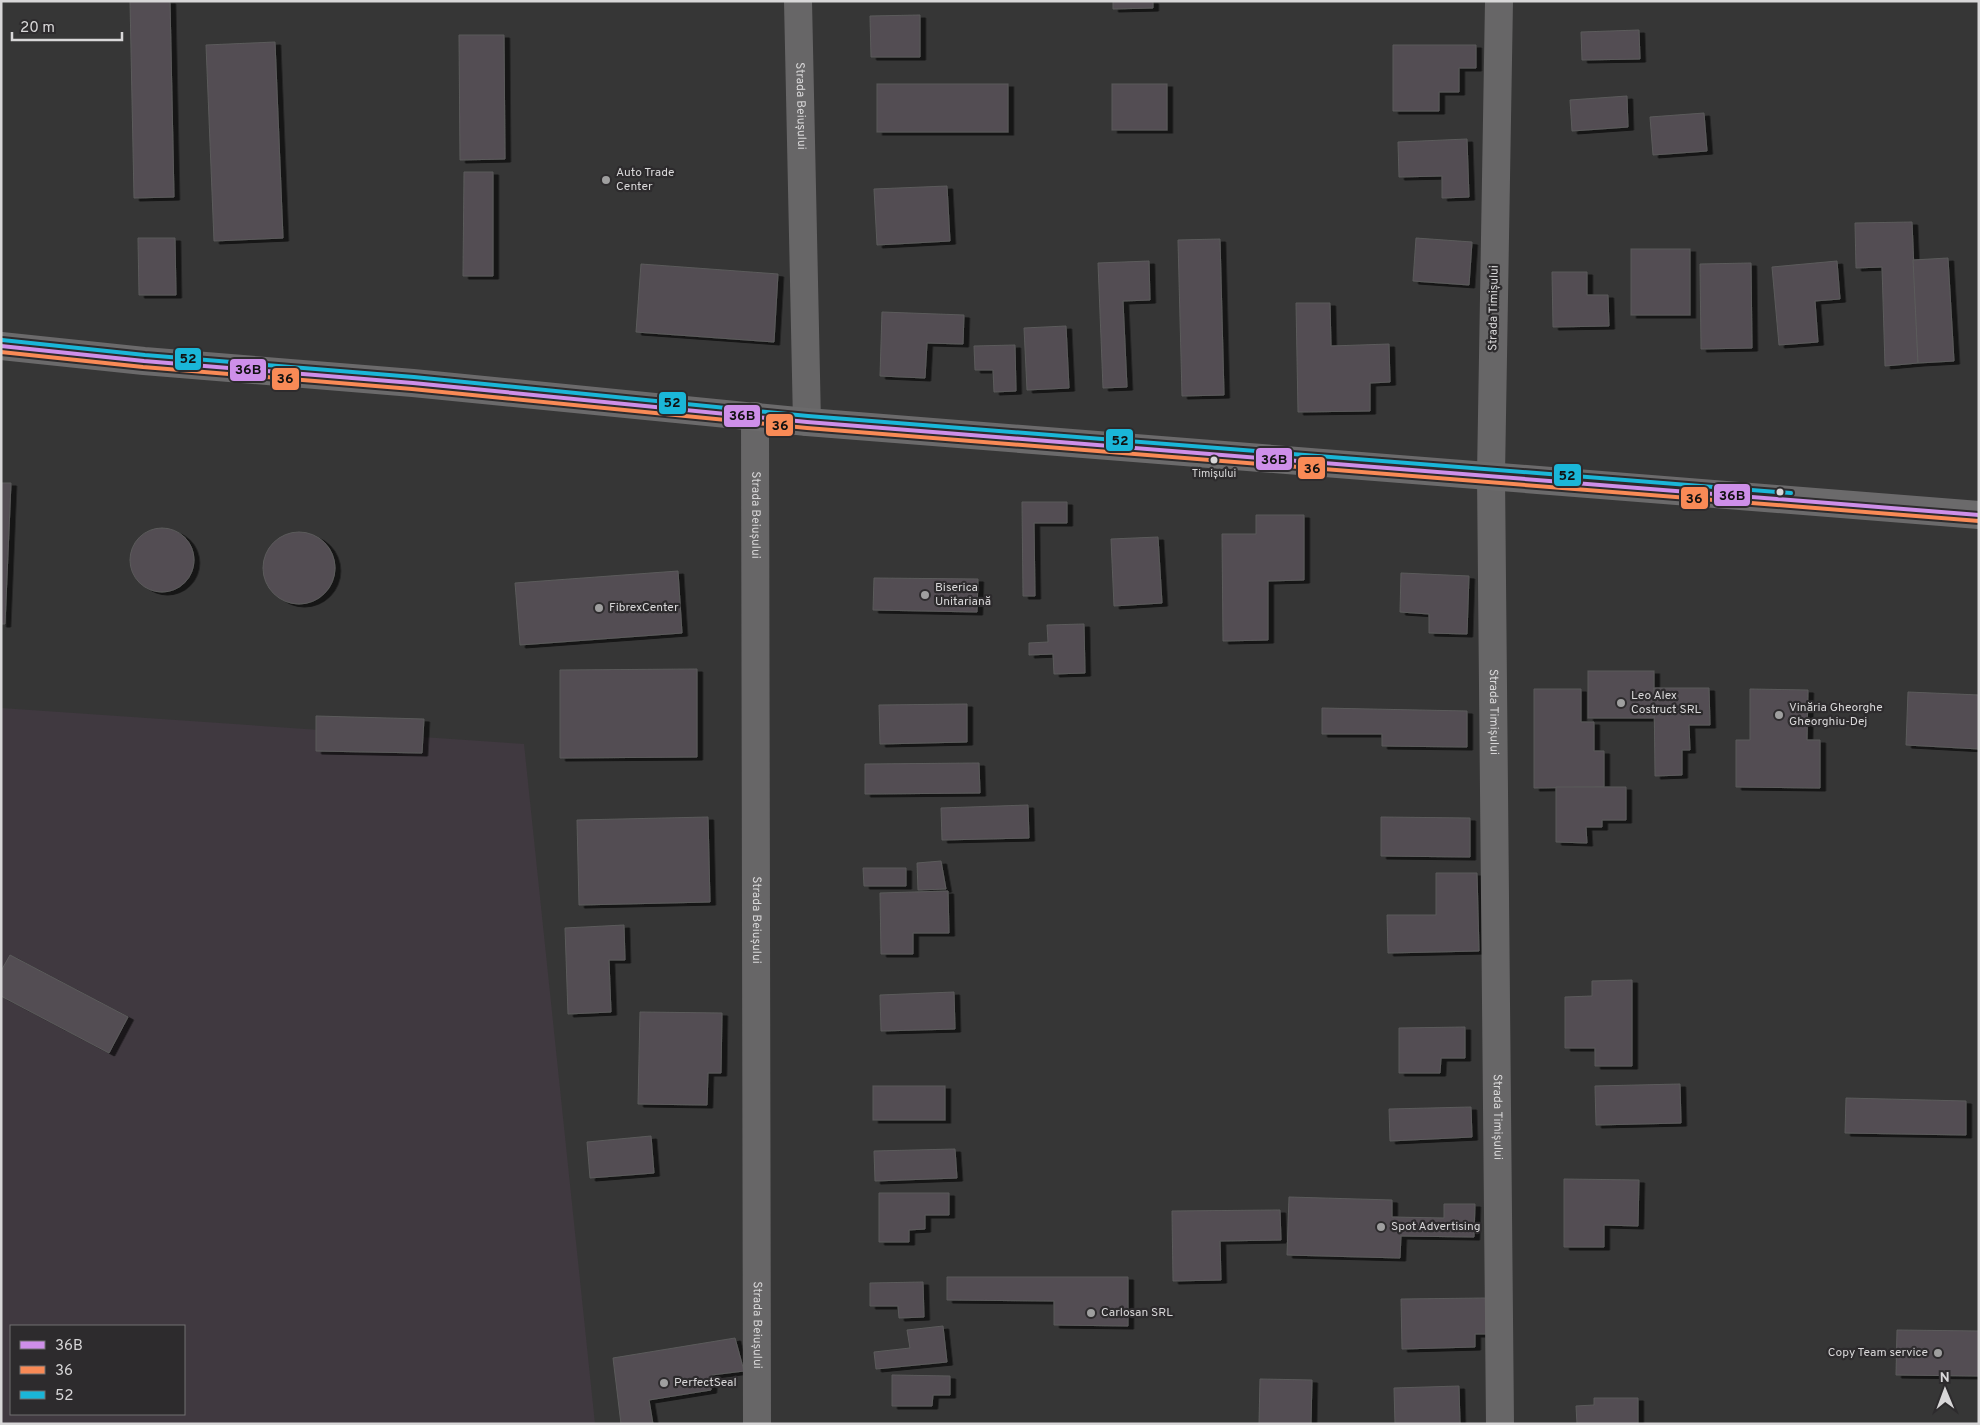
<svg xmlns="http://www.w3.org/2000/svg" width="1980" height="1425" viewBox="0 0 1980 1425" font-family="Overpass,sans-serif">
	<style>
		.built { fill: #403940; fill-rule: evenodd }
		.building { fill: #534d53; stroke: #5b5b5b; filter: url(#shadow) }
		.lines { fill: none; stroke-linecap: round; stroke-linejoin: round }
		.street { stroke: #676667; stroke-width: 28 }
		.secondary { stroke: #6b6a6b; stroke-width: 28 }
		.bus-1-casing { stroke: #2d2b2d; stroke-width: 8 }
		.bus-2-casing { stroke: #2d2b2d; stroke-width: 8 }
		.bus-3-casing { stroke: #2d2b2d; stroke-width: 8 }
		.bus-1 { stroke: #ce8fe9; stroke-width: 4 }
		.bus-2 { stroke: #f98a56; stroke-width: 4 }
		.bus-3 { stroke: #1ab6d8; stroke-width: 4 }
		.poi-dot { fill: #9f9f9f; stroke: #2d2b2d; stroke-width: 2 }
		.bus-dot { fill: #d8d7d8; stroke: #2d2b2d; stroke-width: 2 }
		.labels { text-anchor: middle; dominant-baseline: central; stroke-width: 4.5; stroke-linejoin: round; paint-order: stroke }
		.bus-label { font-size: 11px; fill: #d8d7d8; stroke: #2d2b2d }
		.street-label { font-size: 12px; fill: #d8d7d8; stroke: #2d2b2d }
		.poi-label { font-size: 12px; fill: #d8d7d8; stroke: #2d2b2d; text-anchor: start }
		.line-badge { stroke: #2d2b2d; stroke-width: 2 }
		.pale-badge-label { font-size: 14px; text-anchor: middle; font-weight: bold; fill: #111 }
	</style>
	<defs>
		<filter id="shadow"><feDropShadow dx="5.5" dy="3" stdDeviation="0" flood-color="#0009"/></filter>
	</defs>
	<rect width="100%" height="100%" fill="#363636"/>
	<path class="built" d="M1 708 524 744 595 1424H1ZM11 1326H184V1414H11Z"/>
	<g class="building">
		<polygon points="130,1 170,1 174,197 134,198"/>
		<polygon points="1113,1 1153,1 1153,8 1113,9"/>
		<polygon points="920,15 920,57 871,57 870,16"/>
		<polygon points="1639,30 1640,59 1582,60 1581,32"/>
		<polygon points="459,35 504,35 505,159 460,160"/>
		<polygon points="275,42 283,238 214,241 206,45"/>
		<polygon points="1393,45 1476,45 1476,68 1459,68 1459,92 1439,92 1439,111 1393,111"/>
		<rect x="877" y="84" width="131" height="48"/>
		<rect x="1112" y="84" width="55" height="46"/>
		<polygon points="1627,96 1628,127 1572,131 1570,100"/>
		<polygon points="1704,113 1707,151 1653,155 1650,117"/>
		<polygon points="1467,139 1469,197 1442,198 1442,176 1399,177 1398,142"/>
		<polygon points="464,172 493,172 493,276 463,276"/>
		<polygon points="947,186 950,241 877,245 874,189"/>
		<polygon points="1912,222 1918,363 1885,366 1882,267 1856,268 1855,223"/>
		<polygon points="138,238 175,238 176,295 139,295"/>
		<polygon points="1416,238 1472,242 1469,285 1413,281"/>
		<polygon points="1220,239 1224,395 1182,396 1178,240"/>
		<rect x="1631" y="249" width="59" height="66"/>
		<polygon points="1948,258 1954,361 1918,363 1913,260"/>
		<polygon points="1149,261 1150,300 1123,301 1127,387 1103,388 1098,263"/>
		<polygon points="1837,261 1840,299 1815,301 1818,342 1779,345 1772,267"/>
		<polygon points="1751,263 1752,348 1701,349 1700,264"/>
		<polygon points="641,264 778,274 774,342 636,332"/>
		<polygon points="1552,272 1587,272 1587,295 1608,295 1609,326 1553,327"/>
		<polygon points="1296,303 1330,303 1331,346 1389,344 1390,382 1370,383 1370,411 1298,412"/>
		<polygon points="882,312 964,315 963,344 927,343 925,378 880,376"/>
		<polygon points="1066,326 1069,388 1027,390 1024,328"/>
		<polygon points="1015,345 1016,391 994,392 993,370 975,370 974,346"/>
		<polygon points="1,483 11,483 5,624 1,624"/>
		<polygon points="1022,502 1067,502 1067,523 1034,523 1035,596 1023,596"/>
		<polygon points="1256,515 1304,515 1304,580 1268,581 1268,640 1223,641 1222,534 1256,534"/>
		<circle cx="162" cy="560" r="32"/>
		<circle cx="299" cy="568" r="36"/>
		<polygon points="1158,537 1162,603 1114,606 1111,539"/>
		<polygon points="678,571 682,633 520,645 515,583"/>
		<polygon points="1401,573 1469,576 1467,634 1429,633 1429,614 1400,612"/>
		<polygon points="874,578 978,579 977,612 873,610"/>
		<polygon points="1084,624 1085,673 1054,674 1053,654 1029,655 1029,643 1048,642 1047,625"/>
		<polygon points="697,669 697,757 560,758 560,670"/>
		<rect x="1588" y="671" width="66" height="47"/>
		<polygon points="1654,688 1709,688 1710,725 1689,725 1690,750 1682,750 1682,775 1655,776"/>
		<polygon points="1534,689 1581,689 1581,722 1594,722 1594,751 1604,751 1604,787 1534,788"/>
		<polygon points="1750,689 1808,690 1807,740 1820,740 1820,788 1736,787 1736,740 1750,740"/>
		<polygon points="1908,692 1979,695 1979,749 1906,745"/>
		<polygon points="967,704 967,742 880,744 879,705"/>
		<polygon points="1322,708 1467,711 1467,747 1382,746 1382,734 1322,734"/>
		<polygon points="316,716 424,719 422,753 316,751"/>
		<polygon points="979,763 980,793 865,794 865,764"/>
		<polygon points="1556,787 1626,787 1626,820 1602,820 1602,827 1586,827 1587,843 1556,842"/>
		<polygon points="1028,805 1029,838 942,840 941,808"/>
		<polygon points="708,817 710,902 579,905 577,820"/>
		<polygon points="1381,817 1470,818 1470,857 1381,856"/>
		<polygon points="941,861 946,889 918,890 917,863"/>
		<polygon points="863,868 906,868 906,886 864,886"/>
		<polygon points="1436,873 1477,873 1479,951 1388,953 1387,915 1436,915"/>
		<polygon points="948,891 949,933 913,933 913,954 881,954 880,893"/>
		<polygon points="624,925 625,960 609,960 611,1012 568,1014 565,928"/>
		<polygon points="10,955 128,1017 109,1053 1,996 1,971"/>
		<polygon points="1632,980 1632,1066 1595,1066 1595,1048 1565,1048 1565,997 1592,996 1592,981"/>
		<polygon points="954,992 955,1029 881,1031 880,995"/>
		<polygon points="640,1012 722,1013 721,1073 708,1073 707,1105 638,1104"/>
		<polygon points="1465,1027 1465,1058 1441,1058 1440,1073 1399,1073 1399,1028"/>
		<polygon points="1680,1084 1681,1123 1596,1125 1595,1086"/>
		<rect x="873" y="1086" width="72" height="34"/>
		<polygon points="1846,1098 1966,1101 1966,1135 1845,1133"/>
		<polygon points="1471,1107 1472,1137 1390,1141 1389,1109"/>
		<polygon points="651,1136 654,1173 590,1178 587,1142"/>
		<polygon points="955,1149 957,1178 875,1181 874,1151"/>
		<polygon points="1564,1179 1639,1180 1638,1226 1604,1225 1604,1247 1564,1247"/>
		<polygon points="879,1193 949,1193 949,1215 925,1215 925,1229 909,1230 909,1242 879,1242"/>
		<polygon points="1289,1197 1392,1200 1392,1217 1444,1218 1444,1204 1475,1204 1474,1237 1401,1236 1400,1258 1287,1255"/>
		<polygon points="1280,1210 1281,1240 1220,1241 1221,1280 1173,1281 1172,1211"/>
		<polygon points="947,1277 1128,1277 1128,1326 1054,1325 1054,1301 947,1300"/>
		<polygon points="923,1282 924,1317 899,1318 898,1306 870,1306 870,1283"/>
		<polygon points="1486,1298 1486,1334 1475,1334 1475,1347 1402,1349 1401,1299"/>
		<polygon points="943,1326 947,1362 876,1369 874,1352 910,1348 907,1330"/>
		<polygon points="1897,1330 1979,1331 1979,1376 1896,1375"/>
		<polygon points="735,1338 744,1371 712,1375 711,1390 649,1400 653,1424 621,1424 613,1358"/>
		<polygon points="892,1375 950,1376 950,1395 933,1395 932,1406 892,1406"/>
		<polygon points="1260,1379 1312,1380 1311,1424 1259,1424"/>
		<polygon points="1459,1386 1460,1424 1395,1424 1394,1388"/>
		<polygon points="1594,1398 1638,1398 1638,1424 1577,1424 1576,1406 1594,1405"/>
	</g>
	<g class="lines">
		<g class="street">
			<path id="s1" d="M798 1 807 422"/>
			<path id="s2" d="M1499 1 1491 475 1500 1424"/>
			<path id="s3" d="M755 416 757 1424"/>
		</g>
		<polyline class="secondary" points="1,346 144,361 413,383 807,422 1979,515"/>
		<defs>
			<polyline id="bus-1" points="1,346 144,361 413,383 807,422 1979,515"/>
			<polyline id="bus-2" points="1,352 143,367 412,389 807,428 1979,521"/>
			<polyline id="bus-3" points="2,340 145,355 414,377 808,416 1791,493"/>
		</defs>
		<use href="#bus-1" class="bus-1-casing"/>
		<use href="#bus-2" class="bus-2-casing"/>
		<use href="#bus-3" class="bus-3-casing"/>
		<use href="#bus-1" class="bus-1"/>
		<use href="#bus-2" class="bus-2"/>
		<use href="#bus-3" class="bus-3"/>
	</g>
	<g class="poi-dot">
		<circle cx="606" cy="180" r="5"/>
		<circle cx="925" cy="595" r="5"/>
		<circle cx="599" cy="608" r="5"/>
		<circle cx="1621" cy="703" r="5"/>
		<circle cx="1779" cy="715" r="5"/>
		<circle cx="1381" cy="1227" r="5"/>
		<circle cx="1091" cy="1313" r="5"/>
		<circle cx="1938" cy="1353" r="5"/>
		<circle cx="664" cy="1383" r="5"/>
	</g>
	<g class="bus-dot">
		<circle cx="1214" cy="460" r="4.5"/>
		<circle cx="1780" cy="492" r="4.5"/>
	</g>
	<g class="labels">
		<g class="bus-label">
			<text x="1214" y="474">Timișului</text>
		</g>
		<g class="street-label">
			<text stroke="none"><textPath href="#s1" startOffset="105">Strada Beiușului</textPath></text>
			<text transform="translate(1494 308) rotate(-89)">Strada Timișului</text>
			<text stroke="none"><textPath href="#s3" startOffset="99">Strada Beiușului</textPath></text>
			<text stroke="none"><textPath href="#s2" startOffset="711">Strada Timișului</textPath></text>
			<text stroke="none"><textPath href="#s3" startOffset="504">Strada Beiușului</textPath></text>
			<text stroke="none"><textPath href="#s2" startOffset="1116">Strada Timișului</textPath></text>
			<text stroke="none"><textPath href="#s3" startOffset="909">Strada Beiușului</textPath></text>
		</g>
		<g class="poi-label">
			<text x="616" y="173">Auto Trade<tspan x="616" dy="14">Center</tspan></text>
			<text x="935" y="588">Biserica<tspan x="935" dy="14">Unitariană</tspan></text>
			<text x="609" y="608">FibrexCenter</text>
			<text x="1631" y="696">Leo Alex<tspan x="1631" dy="14">Costruct SRL</tspan></text>
			<text x="1789" y="708">Vinăria Gheorghe<tspan x="1789" dy="14">Gheorghiu-Dej</tspan></text>
			<text x="1391" y="1227">Spot Advertising</text>
			<text x="1101" y="1313">Carlosan SRL</text>
			<text x="1928" y="1353" text-anchor="end">Copy Team service</text>
			<text x="674" y="1383">PerfectSeal</text>
		</g>
	</g>
	<g class="line-badge">
		<rect x="174" y="347" width="28" height="24" rx="5" fill="#1ab6d8"/>
		<rect x="229" y="358" width="38" height="24" rx="5" fill="#ce8fe9"/>
		<rect x="271" y="367" width="29" height="24" rx="5" fill="#f98a56"/>
		<rect x="658" y="391" width="29" height="24" rx="5" fill="#1ab6d8"/>
		<rect x="723" y="404" width="38" height="24" rx="5" fill="#ce8fe9"/>
		<rect x="765" y="413" width="29" height="24" rx="5" fill="#f98a56"/>
		<rect x="1105" y="428" width="29" height="24" rx="5" fill="#1ab6d8"/>
		<rect x="1255" y="447" width="38" height="24" rx="5" fill="#ce8fe9"/>
		<rect x="1297" y="456" width="29" height="24" rx="5" fill="#f98a56"/>
		<rect x="1553" y="463" width="29" height="24" rx="5" fill="#1ab6d8"/>
		<rect x="1713" y="483" width="38" height="24" rx="5" fill="#ce8fe9"/>
		<rect x="1680" y="486" width="29" height="24" rx="5" fill="#f98a56"/>
	</g>
	<g class="pale-badge-label">
		<text x="188" y="363">52</text>
		<text x="248" y="374">36B</text>
		<text x="285" y="383">36</text>
		<text x="672" y="407">52</text>
		<text x="742" y="420">36B</text>
		<text x="780" y="430">36</text>
		<text x="1120" y="445">52</text>
		<text x="1274" y="464">36B</text>
		<text x="1312" y="473">36</text>
		<text x="1567" y="480">52</text>
		<text x="1732" y="500">36B</text>
		<text x="1694" y="503">36</text>
	</g>
	<rect width="1980" height="1425" fill="none" stroke="#d8d7d8" stroke-width="5"/>
	<rect x="10" y="1325" width="175" height="90" fill="#2d2b2d" stroke="#717071"/>
	<rect x="20" y="1341" width="25" height="8" fill="#ce8fe9" stroke="#717071"/>
	<text x="55" y="1350" font-size="15" fill="#d8d7d8">36B</text>
	<rect x="20" y="1366" width="25" height="8" fill="#f98a56" stroke="#717071"/>
	<text x="55" y="1375" font-size="15" fill="#d8d7d8">36</text>
	<rect x="20" y="1391" width="25" height="8" fill="#1ab6d8" stroke="#717071"/>
	<text x="55" y="1400" font-size="15" fill="#d8d7d8">52</text>
	<g transform="translate(1945 1390) rotate(359)" stroke="#2d2b2d" stroke-width="4" paint-order="stroke">
	<path d="M0-4L9 19L0 12L-9 19Z" fill="#d8d7d8"/>
	<text y="-8" font-size="14" font-weight="bold" text-anchor="middle" fill="#d8d7d8">N</text>
	</g>
	<path d="M12 32v8h110v-8" fill="none" stroke="#d8d7d8" stroke-width="2.5"/>
	<text x="20" y="32" font-size="15" fill="#d8d7d8" stroke="#2d2b2d" stroke-width="4" paint-order="stroke">20 m</text>
</svg>
